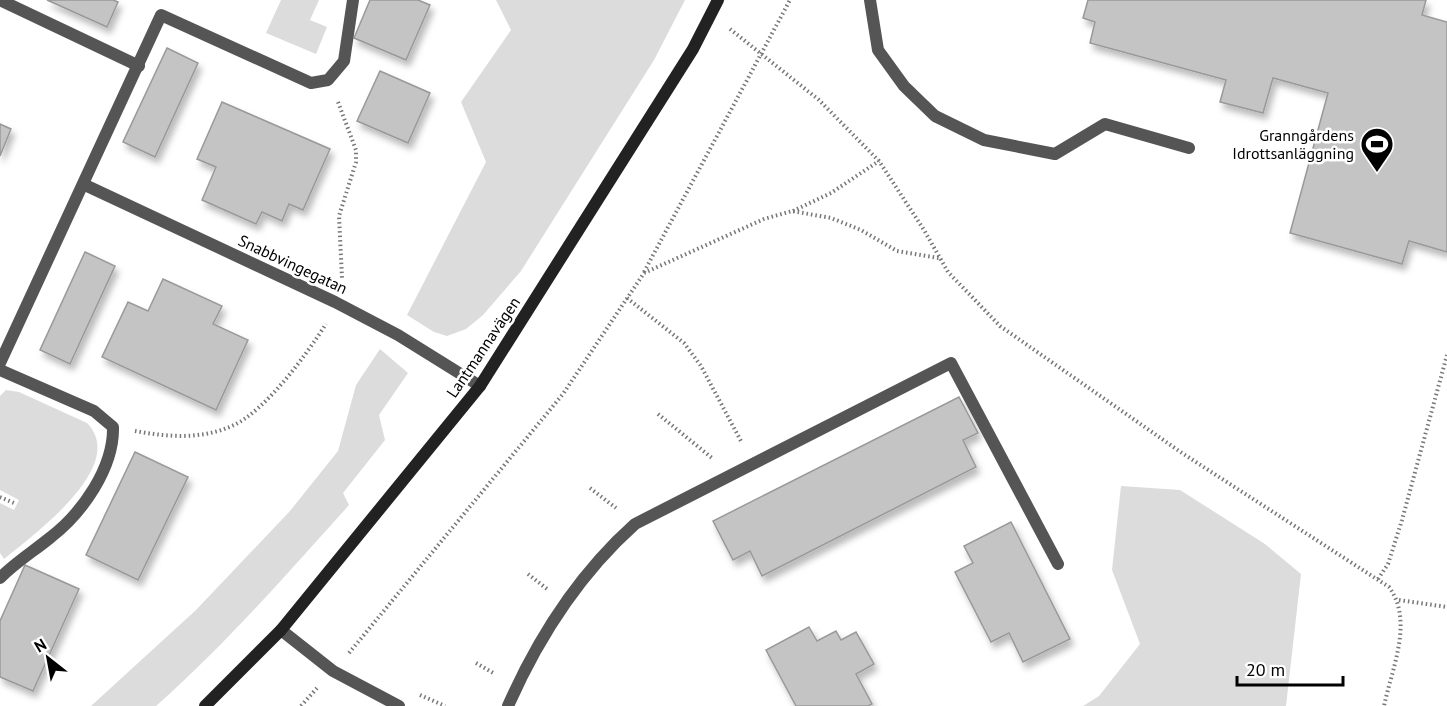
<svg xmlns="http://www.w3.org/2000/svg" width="1447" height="706" viewBox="0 0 1447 706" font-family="'PT Sans',sans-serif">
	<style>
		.green { fill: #dcdcdc }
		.building { fill: #c4c4c4; stroke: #999; stroke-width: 1.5; filter: url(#shadow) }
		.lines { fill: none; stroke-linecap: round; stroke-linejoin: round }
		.path { stroke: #777; stroke-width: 4; stroke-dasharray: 1.5 3; stroke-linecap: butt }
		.lane { stroke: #555; stroke-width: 12 }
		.street { stroke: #555; stroke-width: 12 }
		.secondary { stroke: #222; stroke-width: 12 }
		.labels { text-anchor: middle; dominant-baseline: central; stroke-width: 5; stroke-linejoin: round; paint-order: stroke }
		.poi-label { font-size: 16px; fill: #000; stroke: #fff; text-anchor: end }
		.street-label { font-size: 16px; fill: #000; stroke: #fff }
	</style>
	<defs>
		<filter id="shadow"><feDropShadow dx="3.5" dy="6" stdDeviation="3" flood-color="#0004"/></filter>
	</defs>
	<rect width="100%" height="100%" fill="#fff"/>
	<g class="green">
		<polygon points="281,0 319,0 310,20 327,27 316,54 266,33"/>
		<polygon points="496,0 685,0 654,60 521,271 483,315 466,329 447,336 434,332 407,315 486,162 461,102 511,30"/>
		<path d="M380 349 408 373 379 415 385 440 343 493 349 505C287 574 226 644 156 706H91L196 610 290 511 338 451 356 385Z"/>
		<path d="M6 390 19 392 87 423C129 466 33 535 4 559L0 553V503L14 510 19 500 0 490V396Z"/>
		<polygon points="1121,486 1180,490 1265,544 1301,574 1286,706 1083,706 1099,696 1140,644 1112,570"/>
	</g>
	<g class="building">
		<polygon points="47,0 113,0 118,2 107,27"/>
		<polygon points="370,0 418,0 430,5 406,60 354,38"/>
		<polygon points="1088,0 1426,0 1422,15 1447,22 1447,252 1409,241 1402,264 1290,233 1328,93 1273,78 1263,113 1220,102 1226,80 1090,43 1095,22 1083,18"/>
		<polygon points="167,48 198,63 155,157 123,142"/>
		<polygon points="380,71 430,93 408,143 357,121"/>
		<polygon points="222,102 330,149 303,210 289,204 282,221 262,212 256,224 202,200 216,167 197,159"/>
		<polygon points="0,124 11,129 0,156"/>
		<polygon points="85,252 115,266 70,364 40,350"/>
		<polygon points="163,279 222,306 213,324 248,340 216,410 102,357 128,302 148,311"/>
		<polygon points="959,397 978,433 963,440 976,467 762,576 750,551 733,560 713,521"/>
		<polygon points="135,452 188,477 138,580 86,555"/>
		<polygon points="1011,522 1070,639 1023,662 1009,633 991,642 955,572 973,563 964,546"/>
		<polygon points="25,565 79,589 33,691 0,677 0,621"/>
		<polygon points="809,627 817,641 836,631 841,640 856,632 874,664 856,674 872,704 868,706 796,706 766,650"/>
	</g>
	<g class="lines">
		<g class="path">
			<path d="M730 29 819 100 879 161 924 230 948 272 1000 326 1182 453 1389 587C1414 621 1392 668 1384 706"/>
			<polyline points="338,102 356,150 356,162 339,216 342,278"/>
			<polyline points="793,211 831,193 879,161"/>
			<polyline points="644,272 790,0"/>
			<polyline points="627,298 684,343 701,366 742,443"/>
			<polyline points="658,414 712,458"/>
			<path d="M135 431C168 437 202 440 234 425 266 410 307 354 326 324"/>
			<polyline points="590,488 616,508"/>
			<polyline points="0,497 14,503"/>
			<polyline points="528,574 547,589"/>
			<polyline points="1378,579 1388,564 1402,520 1447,355"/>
			<polyline points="1399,600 1447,607"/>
			<polyline points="349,653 563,394 644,273 764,219 792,211 831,218 861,230 897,251 939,258"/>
			<polyline points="476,663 495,674"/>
			<polyline points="420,695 445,706"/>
			<polyline points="301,706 317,688"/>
		</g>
		<g class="lane">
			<polyline points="870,0 878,50 904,86 935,116 984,140 1055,154 1105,124 1189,148"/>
			<polyline points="281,630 333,671 399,706"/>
			<path d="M508 706C538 638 579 574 635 524L951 363 1058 564"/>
		</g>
		<g class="street">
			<polyline points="0,0 139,66"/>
			<polyline points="85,185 335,302 398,335 480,386"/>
			<polyline points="0,363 161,15 311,83 328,80 344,61 353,0"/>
			<path d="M0 370 94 411 113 427C114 468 82 513 51 537 34 551 16 562 0 578"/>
		</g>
		<polyline class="secondary" points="205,706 281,630 480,386 693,49 718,0"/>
	</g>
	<defs>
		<symbol id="stadium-pin" viewBox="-11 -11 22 30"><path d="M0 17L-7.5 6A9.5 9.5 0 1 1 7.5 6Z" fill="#000" stroke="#fff"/><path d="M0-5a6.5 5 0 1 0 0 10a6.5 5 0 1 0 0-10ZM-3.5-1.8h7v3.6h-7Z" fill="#fff"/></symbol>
	</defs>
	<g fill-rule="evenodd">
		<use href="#stadium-pin" x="1358" y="125" width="38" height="52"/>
	</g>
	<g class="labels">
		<g class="poi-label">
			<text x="1354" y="135">Granngårdens<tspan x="1354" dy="18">Idrottsanläggning</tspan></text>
		</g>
		<g class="street-label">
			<text transform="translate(293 264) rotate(25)">Snabbvingegatan</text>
			<text transform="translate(483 347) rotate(-56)">Lantmannavägen</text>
		</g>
	</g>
	<g transform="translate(48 658) rotate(329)" stroke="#ffffff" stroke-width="4.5" paint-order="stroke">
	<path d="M0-4.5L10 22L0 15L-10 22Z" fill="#000000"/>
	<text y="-9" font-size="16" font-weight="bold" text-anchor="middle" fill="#000000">N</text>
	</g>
	<path d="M1237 676v9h106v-9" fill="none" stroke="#000000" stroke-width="3"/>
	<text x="1246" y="676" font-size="18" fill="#000000" stroke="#ffffff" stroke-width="4.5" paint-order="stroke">20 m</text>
</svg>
